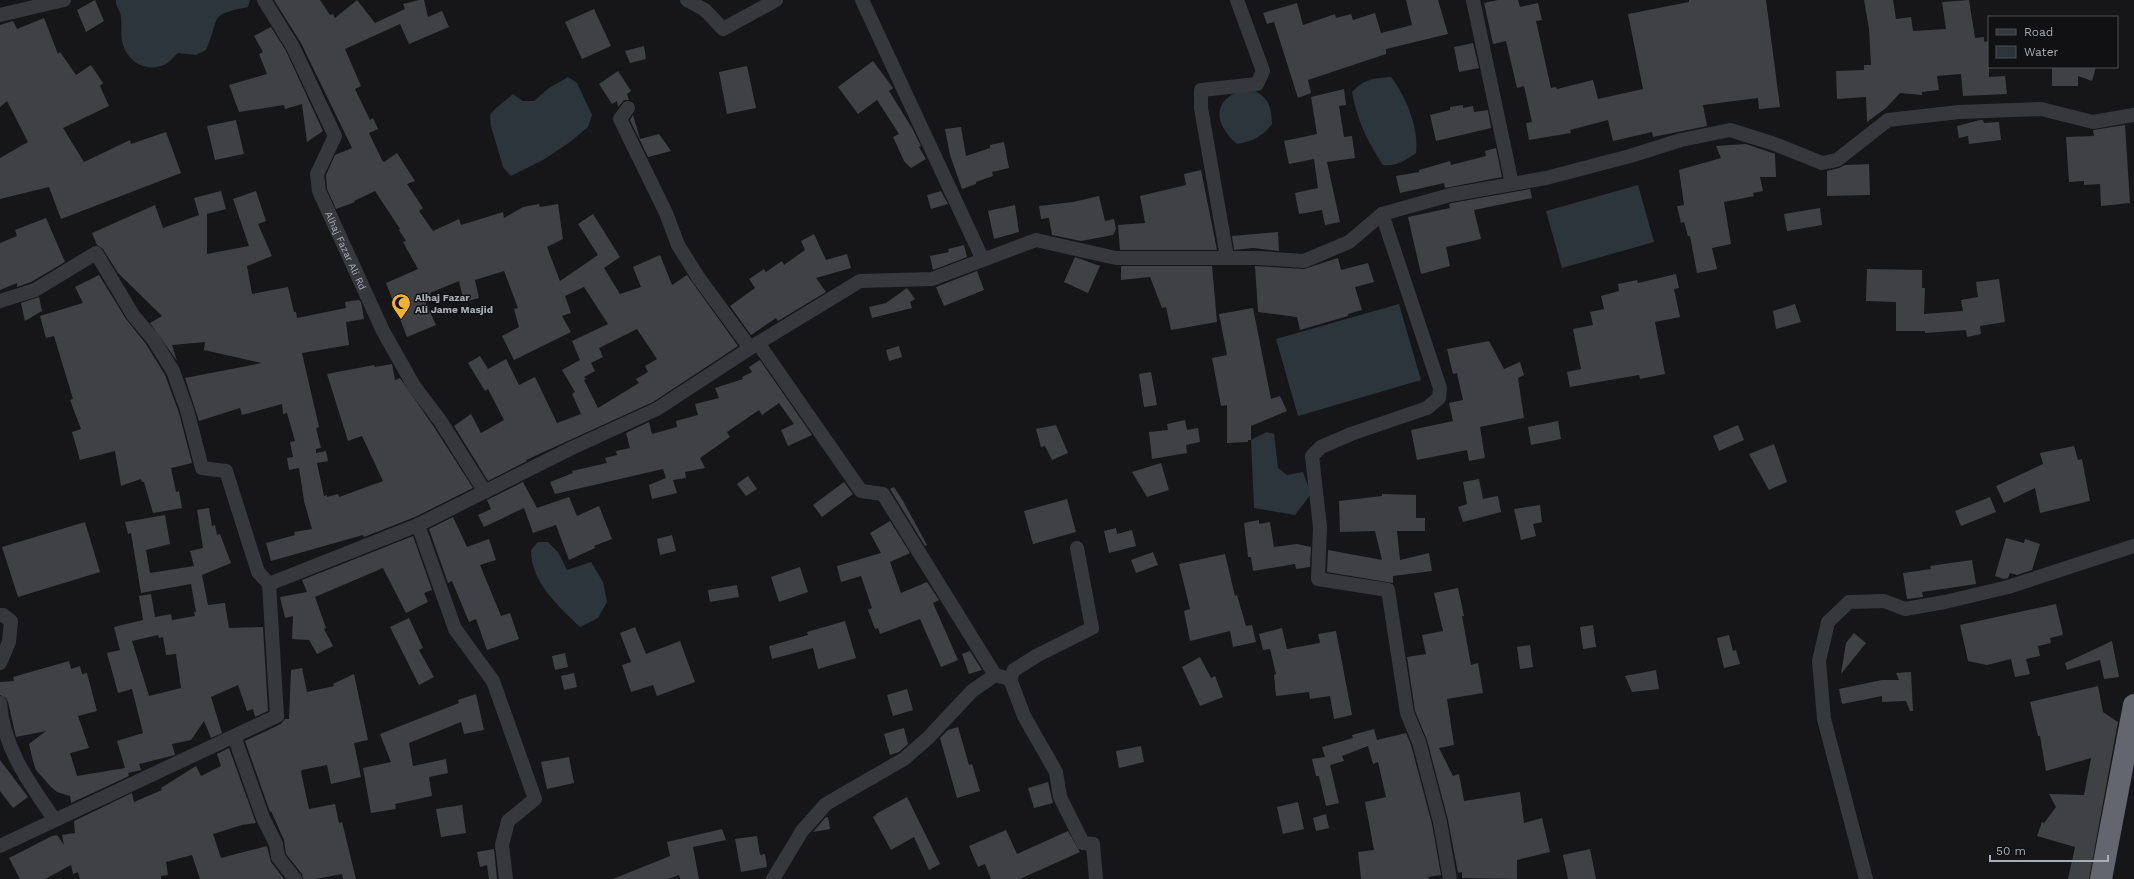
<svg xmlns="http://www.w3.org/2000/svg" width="2134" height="879" viewBox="0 0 2134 879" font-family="'Work Sans',sans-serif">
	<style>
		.water { fill: #2c353c }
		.building { fill: #404145; fill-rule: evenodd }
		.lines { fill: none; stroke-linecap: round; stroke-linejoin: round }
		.street { stroke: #37383d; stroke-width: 14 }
		.highway { stroke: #63666e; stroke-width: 22 }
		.labels { text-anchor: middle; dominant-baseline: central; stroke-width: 3; stroke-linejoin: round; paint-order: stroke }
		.street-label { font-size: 10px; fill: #a8adb8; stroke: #111113 }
		.poi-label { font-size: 10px; font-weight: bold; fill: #a8adb8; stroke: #111113; text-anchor: start }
	</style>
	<rect width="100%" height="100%" fill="#161618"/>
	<g class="water">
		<path d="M116 0H250L248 7C206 15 221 18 206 50L196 55 178 53C174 56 169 63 164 65 146 72 129 63 123 45 120 36 122 26 121 17 121 10 115 7 116 0Z"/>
		<polygon points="568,77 577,83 592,115 588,127 570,142 543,160 511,176 503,167 491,126 490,115 495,109 513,94 523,101 534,101 549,88"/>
		<path d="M1391 77C1406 96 1419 129 1416 153 1406 160 1396 167 1383 165 1367 141 1357 120 1352 92 1364 79 1374 78 1391 77Z"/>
		<path d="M1255 91C1270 99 1271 108 1272 124 1263 136 1252 142 1237 144 1221 130 1209 108 1233 94 1238 91 1249 92 1255 91Z"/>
		<polygon points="1638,185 1654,242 1562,268 1546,211"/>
		<polygon points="1399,304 1421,380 1298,416 1276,339"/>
		<polygon points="1267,432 1274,434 1278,468 1287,475 1303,472 1311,494 1295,515 1254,508 1251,440"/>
		<path d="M538 542H548L558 552 567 570 591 562 603 582 607 602 598 618 580 627C558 606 531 582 531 550Z"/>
	</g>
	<g class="building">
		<polygon points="95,0 104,21 86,32 77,10"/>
		<path d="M274 0H320L330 15 333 14 335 18 357 0 375 23 405 9 403 4 419 0H424L428 17 442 11 449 27 409 44 400 24 345 49 361 86 355 89 370 120 373 118 378 129 369 133 382 160 384 162 397 153 415 181 407 184 423 208 419 211 433 231 459 219 461 225 503 212 504 218 523 207 539 204 540 207 558 204 563 239 547 247 560 281 598 255 578 224 593 214 620 257 604 268 620 294 641 287 633 267 660 255 672 285 687 275 738 346 653 402 526 460 527 461 488 481 454 426 471 414 481 433 504 420 488 389 485 391 468 363 480 356 488 369 506 359 519 385 535 377 557 423 581 414 572 394 575 392 562 370 580 360 572 341 608 324 584 287 565 296 571 313 562 316 571 332 514 360 502 336 519 327 514 309 518 308 504 271 475 280 479 298 464 302 459 281 430 293 432 298 425 301 436 325 407 337 386 283 418 269 403 242 406 241 399 230 400 229 375 191 354 201 355 202 336 209 327 189 326 175 335 155 352 148 301 43ZM637 329 657 359 645 366 648 372 636 379 639 383 598 408 584 380 586 379 584 377 595 371 591 363 603 357 599 348Z"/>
		<polygon points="1406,0 1438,0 1448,34 1386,49 1386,54 1308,80 1311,93 1298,98 1274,22 1267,24 1263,13 1297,3 1303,25 1335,14 1336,18 1351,14 1353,20 1375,13 1381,33 1412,25"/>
		<polygon points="1498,0 1518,0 1520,7 1538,3 1542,20 1536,21 1551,88 1556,87 1557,89 1593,80 1598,99 1643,89 1628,14 1689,2 1689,0 1766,0 1780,107 1759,109 1758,98 1703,105 1707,126 1653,137 1652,132 1613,141 1608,120 1570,130 1571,133 1529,140 1526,123 1532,122 1524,86 1517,88 1506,41 1493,44 1484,3"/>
		<polygon points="1864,0 1893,0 1896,19 1911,17 1913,31 1946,29 1942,2 1969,0 1975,38 1984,37 1984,42 1989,41 1989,77 2005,76 2007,94 1963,96 1961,74 1937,76 1939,90 1922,92 1922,95 1900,93 1886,108 1867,122 1866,97 1837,99 1836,71 1864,70 1864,65 1871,65 1869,29"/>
		<polygon points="594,9 611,46 582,59 565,22"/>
		<polygon points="44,18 58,54 60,52 76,75 91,65 103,83 100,86 109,106 63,128 84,162 130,140 131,144 166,132 181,173 61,219 49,187 0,199 0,158 28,142 7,101 0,107 0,25 13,21 17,29"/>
		<polygon points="271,27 286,51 323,131 307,142 302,104 285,109 284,105 239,112 229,85 267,74 259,54 263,52 254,36"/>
		<polygon points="1473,43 1479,68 1459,72 1454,47"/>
		<polygon points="644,46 646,59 630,63 625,51"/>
		<polygon points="873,61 893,88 889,91 912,128 921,146 919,147 926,159 911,168 904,161 893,137 899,134 877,100 858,114 838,87"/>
		<polygon points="747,66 756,108 727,114 719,72"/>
		<polygon points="2052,67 2096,67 2092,81 2078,76 2078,86 2052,86"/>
		<polygon points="618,71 631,91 627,94 629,100 624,100 618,107 617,101 612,104 599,84"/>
		<polygon points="1344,89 1346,105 1339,106 1344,137 1352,136 1355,158 1327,162 1340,222 1325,225 1322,210 1299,214 1295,193 1318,188 1314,159 1289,164 1284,141 1317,134 1311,97"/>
		<polygon points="1463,105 1463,108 1473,106 1474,112 1488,110 1491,128 1436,141 1430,115 1450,110 1450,107"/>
		<polygon points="633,115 640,139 659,134 671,151 648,157 630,120"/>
		<polygon points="236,120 244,154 215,160 207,126"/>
		<polygon points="1980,120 1983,120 1984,123 1999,122 2001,140 1969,144 1968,136 1959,138 1957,126"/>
		<polygon points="2125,125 2130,203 2101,206 2100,184 2084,185 2084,181 2069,182 2066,137 2094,136 2093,130"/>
		<polygon points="961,127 966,156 990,148 990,145 1004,142 1009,168 992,172 993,176 976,182 976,184 962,189 950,155 945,129"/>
		<polygon points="1746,144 1775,154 1776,177 1760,177 1763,191 1753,193 1754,196 1724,202 1731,244 1712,248 1717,269 1697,273 1690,236 1688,236 1684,222 1681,223 1677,206 1684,205 1679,170 1721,158 1716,146"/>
		<polygon points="1496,148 1502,177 1445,188 1444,183 1400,193 1396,176 1419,172 1419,170 1450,161 1451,165 1486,156 1485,151"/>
		<polygon points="1869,164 1870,195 1827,196 1827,171 1839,168 1845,165"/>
		<polygon points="1201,170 1217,250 1120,250 1118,225 1145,223 1140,196 1186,185 1184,174"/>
		<polygon points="1530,189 1532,198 1474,210 1481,239 1446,247 1450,266 1421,274 1408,217 1450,208 1449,204 1452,203"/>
		<polygon points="221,191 226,209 207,214 207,254 249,246 233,199 256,191 266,221 258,224 272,256 247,266 252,294 288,287 294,312 296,312 297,318 346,308 345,302 359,300 361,302 364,319 346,322 349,345 302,353 319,427 316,428 321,448 316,449 316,453 326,451 328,461 317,463 324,496 327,495 327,497 338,494 339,497 383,481 362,436 348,441 327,374 374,365 375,367 392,364 395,380 400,378 434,427 473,488 415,517 364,537 363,535 271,561 266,543 295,535 294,532 312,529 304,501 299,468 289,470 287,458 293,457 290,442 295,441 287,413 283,414 282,404 242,415 240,408 199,421 185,378 262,363 204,350 205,342 172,345 177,361 150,323 162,316 118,273 103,249 97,245 92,233 155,205 163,228 199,215 194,198"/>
		<polygon points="941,191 948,204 931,209 927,195"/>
		<polygon points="1099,196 1105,221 1114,219 1116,229 1113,235 1081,241 1052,235 1049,218 1041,219 1039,206 1073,202"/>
		<polygon points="1015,205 1019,232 994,239 988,211"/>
		<polygon points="1820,208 1822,225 1787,231 1784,214"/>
		<polygon points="46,218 65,262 31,282 17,287 17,283 0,290 0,243 17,236 15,230"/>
		<polygon points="1278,232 1279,251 1253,248 1234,250 1232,236"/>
		<polygon points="814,234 826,260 847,254 851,268 816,278 826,292 778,321 776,318 751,335 730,306 755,288 749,279 764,269 766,272 782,261 784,265 805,250 801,241"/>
		<polygon points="964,245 967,257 933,270 930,256 949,252 948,249"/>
		<polygon points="1075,257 1100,266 1088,293 1064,282"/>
		<polygon points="1338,258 1341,270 1368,263 1374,282 1355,287 1362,310 1348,314 1348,316 1300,330 1297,317 1258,312 1255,266 1304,269"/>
		<polygon points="1121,266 1212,266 1217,322 1171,330 1166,307 1162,308 1150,277 1121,280"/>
		<polygon points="1867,269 1922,270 1922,288 1925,288 1924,314 1963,311 1961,300 1978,297 1976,282 1999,279 2005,322 1980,326 1981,334 1967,337 1966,330 1925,333 1925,331 1896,331 1896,302 1866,301"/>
		<polygon points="977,271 984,290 944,306 936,287"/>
		<polygon points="1676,274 1679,288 1674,289 1680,317 1655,322 1665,374 1640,379 1639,375 1570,387 1567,372 1581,369 1573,329 1593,325 1590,312 1604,309 1601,296 1619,291 1618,284 1637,280 1638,283"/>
		<polygon points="99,275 126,319 146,344 165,375 179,413 192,463 171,468 176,492 179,491 182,508 153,513 144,482 142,482 141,479 121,486 115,451 80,460 72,432 81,429 70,400 73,399 54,336 46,338 40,316 83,303 75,287"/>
		<polygon points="907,288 915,299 910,302 912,308 872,318 869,307 886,303"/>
		<polygon points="39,297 42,311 25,321 21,303"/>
		<polygon points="1795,304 1801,322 1776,329 1773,311"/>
		<polygon points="1253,308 1271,399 1280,396 1287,411 1251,426 1251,440 1248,440 1248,442 1227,443 1227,405 1221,406 1212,358 1227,355 1219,314"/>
		<polygon points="1489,341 1504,369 1520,362 1524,375 1518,378 1524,418 1480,427 1485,458 1469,461 1467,450 1417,460 1411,430 1453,421 1449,403 1463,400 1457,373 1453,374 1447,349"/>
		<polygon points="899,346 902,357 889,361 886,350"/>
		<polygon points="760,360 812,435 788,446 781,430 794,424 779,403 762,415 759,410 727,432 730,437 700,458 705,468 685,472 686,478 673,480 677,493 652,499 649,485 666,478 663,469 555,494 550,482 573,473 572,471 607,463 605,458 617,455 616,451 630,448 626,433 649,422 652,434 677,427 676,421 698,415 695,404 719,398 715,388 743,379 742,377 752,372 749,367"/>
		<polygon points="1151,372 1157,405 1144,407 1139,374"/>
		<polygon points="1185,420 1187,430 1198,428 1200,442 1186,445 1187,453 1152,459 1149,432 1168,430 1167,424"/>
		<polygon points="1558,421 1561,439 1531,445 1528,427"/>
		<polygon points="1056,425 1068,453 1052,460 1045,446 1041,447 1036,429"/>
		<polygon points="1738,425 1744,440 1719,451 1713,436"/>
		<polygon points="1774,444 1787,482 1769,490 1749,454"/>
		<polygon points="2074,446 2078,460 2082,459 2090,501 2040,513 2035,488 2004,503 1996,486 2043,464 2040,453"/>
		<polygon points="1161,463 1169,490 1147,497 1132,472"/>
		<polygon points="748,476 757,489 746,496 737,484"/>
		<polygon points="1479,479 1483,499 1498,496 1501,512 1463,522 1458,507 1467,504 1463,482"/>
		<polygon points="523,482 537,508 569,497 577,516 599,506 612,539 594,546 595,548 569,560 556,525 533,533 524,508 484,527 478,515 491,509 487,500"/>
		<polygon points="844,482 853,494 822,517 813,505"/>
		<polygon points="894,487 903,501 927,545 925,546 890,489"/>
		<polygon points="1382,494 1416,495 1416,518 1425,518 1425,531 1397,531 1400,560 1429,553 1432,571 1393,576 1393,583 1327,572 1328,550 1382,560 1375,531 1340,532 1339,501 1382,496"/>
		<polygon points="1990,497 1996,512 1961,526 1955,511"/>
		<polygon points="1067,499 1076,532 1033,544 1024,511"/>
		<polygon points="1540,505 1542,522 1533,524 1536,536 1521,540 1514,509"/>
		<path d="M209 508 212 526 215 525 217 535 220 534 231 563 202 575 208 605 225 603 229 628 263 627 268 711 255 717 253 709 247 711 238 685 211 697 222 733 211 738 204 721 191 740 172 744 175 755 139 764 141 770 128 773 129 776 71 803 70 796 57 792 51 787 36 770 33 761 29 744 46 731 16 737 8 702 6 698 0 695V682L14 681 13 677 69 661 71 669 80 666 82 674 87 673 97 711 78 716 89 748 70 753 77 776 125 768 117 741 143 733 132 689 118 693 107 653 120 650 114 627 143 620 139 596 151 594 155 617 171 614 172 620 195 616 194 612H196L191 584 141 593 131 533 128 534 125 522 165 515 170 544 146 550 150 573 194 566 190 551 203 548 197 510ZM158 635 159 638 163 637 166 655 176 654 181 688 149 696 132 641Z"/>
		<polygon points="453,517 467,547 489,539 496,560 480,565 501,616 510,613 519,639 487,650 476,619 469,622 452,581 448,583 429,529"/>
		<polygon points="1259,520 1259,524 1270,522 1274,547 1297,544 1311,547 1310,567 1296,569 1295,564 1253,571 1251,557 1248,557 1244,523"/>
		<polygon points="890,521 910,553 890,562 901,593 927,582 939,600 933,603 958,660 941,667 920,619 880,634 878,628 875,629 868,610 872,608 861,576 841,582 837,566 881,553 870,533"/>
		<polygon points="85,522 100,572 18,597 2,547"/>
		<polygon points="1116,528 1117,534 1132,530 1136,546 1109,553 1104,531"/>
		<polygon points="672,535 676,551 660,555 657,539"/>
		<polygon points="413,536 432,590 424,593 428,602 406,613 383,568 315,597 326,628 324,629 333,646 317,654 309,640 292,639 293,616 285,618 280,597 307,592 302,580"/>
		<polygon points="2006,538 2024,543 2025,539 2040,544 2032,570 2017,575 2010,573 2008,578 2004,579 1995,576"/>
		<polygon points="1153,552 1158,565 1136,573 1131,560"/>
		<polygon points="1225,554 1235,596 1237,595 1246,626 1252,625 1256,642 1233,647 1230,631 1190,641 1184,611 1190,609 1179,564"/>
		<polygon points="1972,560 1976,584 1922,592 1923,597 1907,599 1903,573 1931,569 1930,566"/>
		<polygon points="800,567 808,592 779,602 771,577"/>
		<polygon points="737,585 739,597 710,602 708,590"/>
		<polygon points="1458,588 1464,616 1462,616 1471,665 1478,663 1483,693 1447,699 1454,745 1439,748 1453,776 1459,774 1464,801 1520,792 1524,823 1542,818 1550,852 1517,860 1517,879 1462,878 1462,872 1458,873 1448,820 1427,740 1415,711 1407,657 1426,654 1422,635 1443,631 1434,593"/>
		<polygon points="2056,604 2063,635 2050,638 2051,643 2038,646 2040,656 2026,659 2030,674 2015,677 2011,659 1987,665 1968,661 1960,625"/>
		<polygon points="409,618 423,648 419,650 434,677 419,685 390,627"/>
		<polygon points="845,621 856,658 818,669 813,648 772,659 769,646 808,635 807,632"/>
		<polygon points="1593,625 1596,647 1583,649 1580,627"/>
		<polygon points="635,627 646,654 680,641 695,682 657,696 653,685 631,692 622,665 631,662 620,633"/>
		<polygon points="1282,628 1287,649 1320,643 1318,634 1336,631 1352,715 1334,719 1330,696 1310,699 1309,692 1276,696 1274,675 1276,674 1270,649 1263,650 1259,634"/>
		<polygon points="1854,633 1866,643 1841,674 1846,643"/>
		<polygon points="1729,635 1733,651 1736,650 1740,664 1724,668 1717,638"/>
		<polygon points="2112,641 2119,677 2104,679 2100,660 2067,670 2065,663"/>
		<polygon points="1530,645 1533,667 1520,669 1517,647"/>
		<polygon points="970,651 982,670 969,674 962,654"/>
		<polygon points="565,653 568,667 555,670 552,656"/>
		<polygon points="1200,657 1211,678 1215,676 1223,697 1200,706 1182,667"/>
		<polygon points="302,668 307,692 334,686 333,684 354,674 368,740 354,743 361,777 331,784 327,765 302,770 301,772 309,809 335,804 339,823 342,822 356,879 343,879 342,874 316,879 303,879 302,874 286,854 284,840 271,811 270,812 245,741 281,724 285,719 289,719 291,670"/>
		<polygon points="1656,670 1659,689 1632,692 1625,676"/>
		<polygon points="1911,672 1913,711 1910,711 1906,701 1882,702 1882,696 1842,704 1839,689 1882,680 1899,680 1896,673"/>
		<polygon points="574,673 577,687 564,690 561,676"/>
		<polygon points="2098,686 2103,712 2118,722 2089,879 2068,879 2075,847 2037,836 2042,822 2044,823 2056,807 2049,794 2084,795 2091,758 2046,771 2040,736 2038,736 2030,702"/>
		<polygon points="907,689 913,710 893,716 887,695"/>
		<polygon points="476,694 484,730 464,734 461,722 409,743 413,766 446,759 448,773 429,777 432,796 395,804 396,809 371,813 363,768 391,762 380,734 459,703 458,700"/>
		<polygon points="958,727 969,765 972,764 980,791 957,798 940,738 948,730"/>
		<polygon points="904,728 908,744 899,752 890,755 884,734"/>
		<polygon points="1374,729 1377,740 1406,733 1411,745 1432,824 1441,875 1428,877 1429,879 1361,879 1358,852 1374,850 1365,802 1386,797 1378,762 1373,764 1368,746 1342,756 1344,761 1330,765 1339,803 1326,806 1319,776 1316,776 1312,759 1325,757 1322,747 1353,738 1352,735"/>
		<polygon points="1141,746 1144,762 1119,768 1116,751"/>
		<polygon points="229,748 256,823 242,825 213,834 221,858 267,846 271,862 284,879 200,879 192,855 166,862 168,875 161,876 161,879 80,879 78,872 73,874 71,865 45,879 20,879 9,858 52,836 57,835 64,845 62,835 75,833 74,821 132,793 134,802 162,790 161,788 196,766 201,776 221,766 217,754"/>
		<polygon points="569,757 574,783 547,789 541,762"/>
		<polygon points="0,760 28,797 13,808 0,791"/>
		<polygon points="1048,782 1053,803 1034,808 1028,788"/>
		<polygon points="907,797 940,864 929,870 914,837 891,850 873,817 876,815 876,814"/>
		<polygon points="1298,802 1304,829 1283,834 1277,807"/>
		<polygon points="462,805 466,833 441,837 436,809"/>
		<polygon points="1326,814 1329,828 1316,831 1313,818"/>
		<polygon points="828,817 830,829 813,832 825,818"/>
		<polygon points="722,829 726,840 693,847 699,879 680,879 679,875 668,879 613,879 670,856 667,842"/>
		<polygon points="1006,830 1017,854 1068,831 1080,852 1020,879 991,879 985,864 978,867 969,846"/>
		<polygon points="757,836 760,855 765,854 767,867 741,872 735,839"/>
		<polygon points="494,849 497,879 489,879 487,865 480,867 477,852"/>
		<polygon points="1590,849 1596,879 1568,879 1563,855"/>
	</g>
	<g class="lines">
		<g class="street">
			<path id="s1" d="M264 0 293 47 335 136 317 174 319 191 383 331 414 386 441 422 485 492"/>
			<polyline points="687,0 705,10 723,29 776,0"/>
			<polyline points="862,0 983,260"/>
			<polyline points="1473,0 1512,184"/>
			<polyline points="0,15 64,0"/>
			<polyline points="628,108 620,119 666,213 678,245 698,277 750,348"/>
			<polyline points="1382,214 1440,388 1439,398 1427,408 1351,434 1321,447 1312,456 1320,527 1318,579 1388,590 1407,713 1419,742 1440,822 1450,879"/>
			<polyline points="1227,257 1201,108 1201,90 1257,84 1263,71 1237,0"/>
			<polyline points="0,301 35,290 96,253 133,315 153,339 173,371 187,410 202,468 226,471 258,572 269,584"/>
			<polyline points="758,343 861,491 883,494 995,675 1010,679 1024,716 1056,772 1060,797 1083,843 1093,844 1096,879"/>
			<polyline points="0,615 3,615 11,621 9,642 0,663"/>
			<polyline points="1010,679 1014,670 1036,656 1092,628 1077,548"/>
			<path d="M0 703C3 748 30 784 54 819"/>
			<polyline points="234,736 263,818 276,844 278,857 295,879"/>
			<polyline points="0,846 277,716 269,584 418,525"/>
			<polyline points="506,879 502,845 508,821 535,799 493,681 455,629 418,525 572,448 657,409 758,343 860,281 932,279 1036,240 1116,258 1259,258 1304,261 1349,242 1382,214 1450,195 1546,178 1630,156 1681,140 1730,130 1772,143 1822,163 1837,160 1888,120 1959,112 2041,109 2093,122 2134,115"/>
			<polyline points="773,879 802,831 826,804 904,759 928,738 972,691 995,675"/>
			<polyline points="1866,879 1824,719 1819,661 1828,622 1849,602 1884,601 1905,609 1945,602 2008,587 2134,546"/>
		</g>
		<polyline class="highway" points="2101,879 2134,705"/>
	</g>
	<defs>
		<symbol id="mosque-pin" viewBox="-11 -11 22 30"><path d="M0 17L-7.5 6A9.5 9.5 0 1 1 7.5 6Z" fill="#f2b134" stroke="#111113"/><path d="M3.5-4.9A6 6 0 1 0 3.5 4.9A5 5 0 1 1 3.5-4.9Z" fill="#111"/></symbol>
	</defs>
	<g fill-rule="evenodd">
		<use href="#mosque-pin" x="390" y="292" width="22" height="30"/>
	</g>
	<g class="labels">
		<g class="street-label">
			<text stroke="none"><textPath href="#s1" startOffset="278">Alhaj Fazar Ali Rd</textPath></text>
		</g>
		<g class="poi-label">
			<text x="415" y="297">Alhaj Fazar<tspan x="415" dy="12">Ali Jame Masjid</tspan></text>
		</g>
	</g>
	<rect x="1988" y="16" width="130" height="52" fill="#111113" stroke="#4d4f55"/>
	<rect x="1996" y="29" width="20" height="6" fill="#37383d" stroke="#4d4f55"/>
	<text x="2024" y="36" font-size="12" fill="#a8adb8">Road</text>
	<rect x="1996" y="46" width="20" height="12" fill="#2c353c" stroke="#4d4f55"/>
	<text x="2024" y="56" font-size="12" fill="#a8adb8">Water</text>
	<path d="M1990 855v6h118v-6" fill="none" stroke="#a8adb8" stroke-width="2"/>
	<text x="1996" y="855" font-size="12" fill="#a8adb8" stroke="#111113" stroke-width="3" paint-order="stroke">50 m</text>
</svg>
